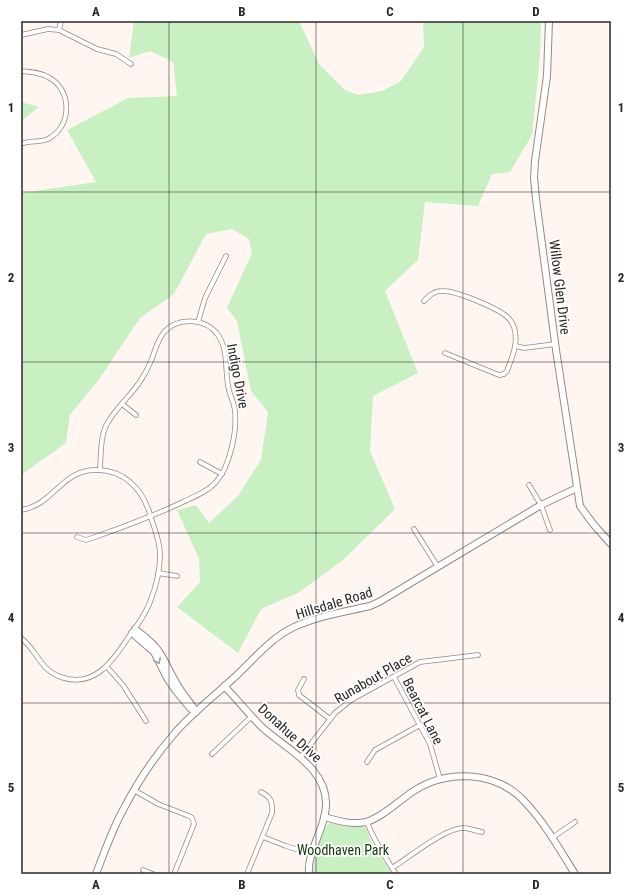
<svg xmlns="http://www.w3.org/2000/svg" width="632" height="895" viewBox="0 0 632 895" font-family="'Roboto Condensed',sans-serif">
	<style>
		.green { fill: #c9f0c2 }
		.lines { fill: none; stroke-linecap: round; stroke-linejoin: round }
		.street-casing { stroke: #968883; stroke-width: 5.5 }
		.secondary-casing { stroke: #968883; stroke-width: 8 }
		.street { stroke: #fff; stroke-width: 4 }
		.secondary { stroke: #fff; stroke-width: 6 }
		.oneway { stroke: #a09d9c }
		.grid { fill: none; stroke: #2b2624; stroke-width: 1; stroke-opacity: 0.55 }
		.labels { text-anchor: middle; dominant-baseline: central; stroke-width: 3.5; stroke-linejoin: round; paint-order: stroke }
		.street-label { font-size: 14px; fill: #2b2624; stroke: #fff }
		.park-label { font-size: 14px; fill: #0e3607; stroke: #fff }
		.neatline { fill: none; stroke: #2b2624; stroke-width: 1.5 }
		.grid-label { font-size: 13px; text-anchor: middle; font-weight: bold; fill: #2b2624 }
	</style>
	<rect width="100%" height="100%" fill="#fff6f2"/>
	<g class="green">
		<polygon points="134,21 299,21 319,64 345,90 358,95 382,91 401,81 424,47 423,21 541,21 540,56 532,135 510,172 492,174 478,206 425,202 418,260 385,291 418,373 373,396 370,451 395,509 343,560 298,593 261,609 238,653 177,607 200,582 199,559 177,510 196,505 209,523 238,496 261,460 268,412 251,391 237,321 227,308 252,253 249,239 232,229 206,234 174,294 140,318 100,378 70,415 66,443 21,475 21,193 96,182 67,130 128,98 177,96 173,62 150,51 129,58"/>
		<polygon points="21,102 39,107 21,121"/>
		<path d="M330 823 346 827 362 826 366 828 372 843 392 874H313C313 863 320 828 330 823Z"/>
	</g>
	<g class="lines">
		<defs>
			<g id="street">
				<polyline points="59,30 61,21"/>
				<polyline points="21,35 48,29 59,30 97,49 116,54 131,64"/>
				<path d="M21 71C31 72 40 72 48 77 72 89 73 126 48 139 39 143 30 140 21 144"/>
				<path d="M424 301C430 295 434 291 442 291 455 290 494 307 505 315 509 318 512 322 514 327 519 343 512 357 507 371L504 374 499 375 445 353"/>
				<polyline points="198,322 205,298 226,256"/>
				<polyline points="516,346 524,348 556,344"/>
				<polyline points="122,404 136,415"/>
				<polyline points="200,462 222,474"/>
				<polyline points="529,485 541,505 550,530"/>
				<path d="M21 510C55 505 61 468 99 470 124 471 141 488 149 511 153 526 160 539 160 555 160 570 156 587 150 602 145 615 137 626 128 638 113 660 96 687 64 678 39 671 39 652 21 638"/>
				<polyline points="414,529 438,567"/>
				<path d="M77 537 86 540 95 537C126 526 156 515 185 501 196 496 208 491 216 482 230 466 237 432 235 411 234 402 229 394 228 385 225 369 228 349 218 335 206 318 179 317 165 331 157 340 155 351 151 361 148 368 145 374 141 380 131 396 112 411 105 428 100 440 101 456 100 470"/>
				<polyline points="158,573 177,576"/>
				<polyline points="107,667 123,685 146,721"/>
				<polyline points="394,677 430,744 440,779"/>
				<polyline points="304,679 298,690 299,695 330,719"/>
				<polyline points="212,754 252,716"/>
				<polyline points="300,758 335,713 351,700 420,662 478,655"/>
				<polyline points="367,762 375,750 420,725"/>
				<polyline points="134,790 158,804 189,816 192,818 194,824 174,874"/>
				<path d="M367 822C374 841 385 857 396 874"/>
				<polyline points="263,837 286,846 311,854"/>
				<polyline points="552,838 575,822"/>
				<path d="M392 868C408 858 445 828 463 828 469 828 476 831 482 832"/>
				<polyline points="143,870 153,874"/>
				<path d="M247 874 272 813C273 802 271 797 261 792"/>
			</g>
			<g id="secondary">
				<polyline points="549,21 547,76 535,161 534,178 536,199 556,350 580,506 594,525 611,544"/>
				<path d="M132 633 154 652 167 678 176 691 190 708 196 712C191 703 185 697 180 689 172 677 167 664 160 653 154 643 144 636 135 629"/>
				<path d="M224 686C238 700 250 716 264 729 288 750 328 769 326 806 325 830 307 850 309 874"/>
				<path d="M324 817C338 821 352 825 366 822 381 818 399 801 412 792 446 769 496 770 525 802 545 823 560 850 575 874"/>
				<path d="M96 874C104 853 112 830 123 810 137 783 154 757 174 734 193 712 217 694 238 674 256 657 271 638 294 627 317 616 344 612 370 606L379 602 541 505 577 488"/>
			</g>
		</defs>
		<use href="#street" class="street-casing"/>
		<use href="#secondary" class="secondary-casing"/>
		<use href="#street" class="street"/>
		<use href="#secondary" class="secondary"/>
	</g>
	<defs><path id="oneway-chevron" d="M-2-3.5L2.5 0L-2 3.5" fill="none" stroke-width="1.6" stroke-linecap="round" stroke-linejoin="round"/></defs>
	<use class="oneway" href="#oneway-chevron" transform="translate(158 661) rotate(63)"/>
	<path class="grid" d="M169 21V874M316 21V874M463 21V874M21 192H611M21 362H611M21 533H611M21 703H611"/>
	<g class="labels">
		<g class="street-label">
			<text transform="translate(560 287) rotate(83)">Willow Glen Drive</text>
			<text transform="translate(238 376) rotate(79)">Indigo Drive</text>
			<text transform="translate(334 603) rotate(-17)">Hillsdale Road</text>
			<text transform="translate(373 678) rotate(-30)">Runabout Place</text>
			<text transform="translate(423 711) rotate(63)">Bearcat Lane</text>
			<text transform="translate(290 733) rotate(42)">Donahue Drive</text>
		</g>
		<g class="park-label">
			<text x="343" y="850">Woodhaven Park</text>
		</g>
	</g>
	<rect width="632" height="895" fill="none" stroke="#ffffff" stroke-width="44"/>
	<rect x="22" y="22" width="588" height="851" class="neatline"/>
	<g class="grid-label">
		<text x="96" y="16">A</text>
		<text x="242" y="16">B</text>
		<text x="390" y="16">C</text>
		<text x="536" y="16">D</text>
		<text x="11" y="112">1</text>
		<text x="621" y="112">1</text>
		<text x="11" y="282">2</text>
		<text x="621" y="282">2</text>
		<text x="11" y="452">3</text>
		<text x="621" y="452">3</text>
		<text x="11" y="622">4</text>
		<text x="621" y="622">4</text>
		<text x="11" y="792">5</text>
		<text x="621" y="792">5</text>
		<text x="96" y="889">A</text>
		<text x="242" y="889">B</text>
		<text x="390" y="889">C</text>
		<text x="536" y="889">D</text>
	</g>
</svg>
